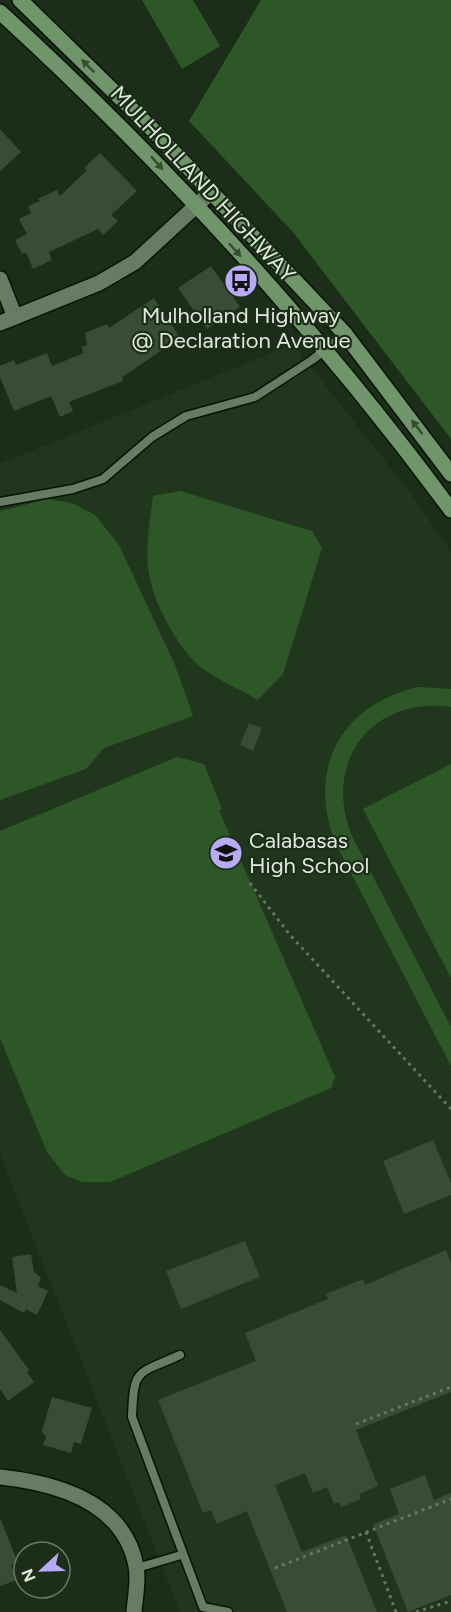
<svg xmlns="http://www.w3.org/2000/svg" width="451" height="1612" viewBox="0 0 451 1612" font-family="Figtree,sans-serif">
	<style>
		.built { fill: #21371d }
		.green { fill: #2e5727 }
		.building { fill: #394c35 }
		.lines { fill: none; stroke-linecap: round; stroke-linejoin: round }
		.lane-casing { stroke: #061604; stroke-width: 11 }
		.street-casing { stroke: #061604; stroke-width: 18 }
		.secondary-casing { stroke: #061604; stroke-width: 18 }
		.path { stroke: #667663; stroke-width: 3; stroke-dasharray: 3 4.5; stroke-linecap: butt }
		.lane { stroke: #677c63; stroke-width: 8 }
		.street { stroke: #677c63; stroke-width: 15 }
		.secondary { stroke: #71956b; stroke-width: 15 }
		.oneway { fill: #364d32 }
		.labels { text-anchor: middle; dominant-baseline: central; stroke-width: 4.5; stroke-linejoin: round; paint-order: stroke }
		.street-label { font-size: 22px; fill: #e0ebdd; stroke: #1c2e19 }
		.poi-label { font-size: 22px; fill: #e0ebdd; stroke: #1c2e19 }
	</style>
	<rect width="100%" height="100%" fill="#1c2e19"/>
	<polygon class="built" points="293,344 412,495 451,552 451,1612 180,1612 0,1154 0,464"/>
	<g class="green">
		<polygon points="142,0 193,0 220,46 182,69"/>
		<polygon points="261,0 451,0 451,439 292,231 189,121"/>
		<path d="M180 491 312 531 322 548 283 674 258 700C241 690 222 682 206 671 193 663 181 646 173 633 141 578 145 557 153 496Z"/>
		<polygon points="48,499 72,503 95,515 119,545 175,665 193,716 104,748 86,769 0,800 0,511"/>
		<path d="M418 687 451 689V707C371 696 322 763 352 836L451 1027V1066L336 844C306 770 340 705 418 687Z"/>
		<polygon points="177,757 204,764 222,809 219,810 335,1077 331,1088 110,1182 82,1182 65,1175 47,1152 0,1038 0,831"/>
		<polygon points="451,764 451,978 363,809"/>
	</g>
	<g class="building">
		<polygon points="0,129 21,152 0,171"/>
		<polygon points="100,153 137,191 111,215 118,221 103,235 98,229 49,252 52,260 33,269 26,252 22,254 15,240 27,234 19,219 31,213 28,206 40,201 38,199 57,190 60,196 87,170 84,168"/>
		<polygon points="211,266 240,307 207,329 178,288"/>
		<polygon points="154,298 180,338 122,377 123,381 69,402 73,411 60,417 51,396 14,411 0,377 0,366 14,360 16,365 47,353 52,366 84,353 81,347 87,345 85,333 107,324 109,328"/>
		<polygon points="249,723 262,728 253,751 240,745"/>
		<polygon points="433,1140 451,1183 451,1195 404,1214 383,1161"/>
		<polygon points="245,1241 260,1277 181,1309 166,1271"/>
		<polygon points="446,1250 451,1263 451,1392 356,1430 378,1486 359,1494 361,1499 341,1507 339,1502 334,1504 327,1487 313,1493 305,1473 275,1485 302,1552 346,1535 377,1612 287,1612 247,1511 217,1524 211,1510 203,1513 158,1400 256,1361 245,1333 328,1299 326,1294 363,1279 365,1285"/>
		<polygon points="31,1254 34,1272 41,1278 38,1286 48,1291 37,1315 26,1309 24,1313 0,1300 0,1285 17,1293 12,1257"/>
		<polygon points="0,1330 29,1370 27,1372 34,1382 8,1401 0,1389"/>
		<polygon points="52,1397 92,1408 81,1444 74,1442 71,1453 43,1445 46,1437 42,1431"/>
		<polygon points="425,1475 434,1500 451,1493 451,1595 408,1612 373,1524 399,1514 390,1489"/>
		<polygon points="0,1518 18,1563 11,1565 17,1580 0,1586"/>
	</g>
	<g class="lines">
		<defs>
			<g id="lane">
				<polyline points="0,502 73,489 103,479 152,437 186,416 255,397 312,360 345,334"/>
				<path d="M180 1355C136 1375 134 1367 132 1417L203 1607 228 1612"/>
				<polyline points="137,1568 181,1555"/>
			</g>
			<g id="street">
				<polyline points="0,279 15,317"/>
				<polyline points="0,323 99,283 135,262 210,193"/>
				<path d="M0 1477C56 1483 124 1502 136 1566 139 1580 135 1598 134 1612"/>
			</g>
			<g id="secondary">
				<polyline points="20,0 150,127 345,334 451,474"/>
				<path d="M0 12C165 163 318 330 451 510"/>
			</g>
		</defs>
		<use href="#lane" class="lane-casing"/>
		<use href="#street" class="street-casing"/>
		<use href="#secondary" class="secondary-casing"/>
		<g class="path">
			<polyline points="250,883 290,935 451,1109"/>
			<polyline points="356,1424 451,1387"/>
			<polyline points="366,1532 396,1612"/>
			<polyline points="275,1568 451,1499"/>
			<polyline points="416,1612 451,1601"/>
		</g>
		<use href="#lane" class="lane"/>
		<use href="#street" class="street"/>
		<use href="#secondary" class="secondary"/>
	</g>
	<defs><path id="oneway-solid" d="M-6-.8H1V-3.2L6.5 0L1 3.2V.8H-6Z" transform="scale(1.5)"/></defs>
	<g class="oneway">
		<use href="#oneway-solid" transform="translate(88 66) rotate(-135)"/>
		<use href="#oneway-solid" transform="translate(157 163) rotate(48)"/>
		<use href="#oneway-solid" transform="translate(235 250) rotate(48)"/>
		<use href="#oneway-solid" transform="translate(417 427) rotate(-127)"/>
	</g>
	<defs>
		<symbol id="bus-disc" viewBox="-11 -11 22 22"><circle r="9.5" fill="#b7abf8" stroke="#1c2e19"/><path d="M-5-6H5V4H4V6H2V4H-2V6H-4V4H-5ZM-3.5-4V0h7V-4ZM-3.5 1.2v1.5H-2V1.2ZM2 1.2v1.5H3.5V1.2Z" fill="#111"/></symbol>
		<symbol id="school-disc" viewBox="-11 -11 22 22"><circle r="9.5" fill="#b7abf8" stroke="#1c2e19"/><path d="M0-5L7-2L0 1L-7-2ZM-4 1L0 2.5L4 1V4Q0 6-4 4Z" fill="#111"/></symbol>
	</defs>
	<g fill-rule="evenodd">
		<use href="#bus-disc" x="222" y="262" width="38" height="38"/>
		<use href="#school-disc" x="207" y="834" width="38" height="38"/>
	</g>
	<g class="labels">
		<g class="street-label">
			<text transform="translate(203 184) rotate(47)">MULHOLLAND HIGHWAY</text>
		</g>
		<g class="poi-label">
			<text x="241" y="315">Mulholland Highway<tspan x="241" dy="25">@ Declaration Avenue</tspan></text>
			<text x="249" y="840" text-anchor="start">Calabasas<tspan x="249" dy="25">High School</tspan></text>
		</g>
	</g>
	<g transform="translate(42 1570) rotate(248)"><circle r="28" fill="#1c2e19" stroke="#6a7a67" stroke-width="1.5"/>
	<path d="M0-4.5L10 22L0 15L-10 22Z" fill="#b7abf8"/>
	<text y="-9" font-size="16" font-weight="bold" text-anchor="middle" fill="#e0ebdd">N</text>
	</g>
</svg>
